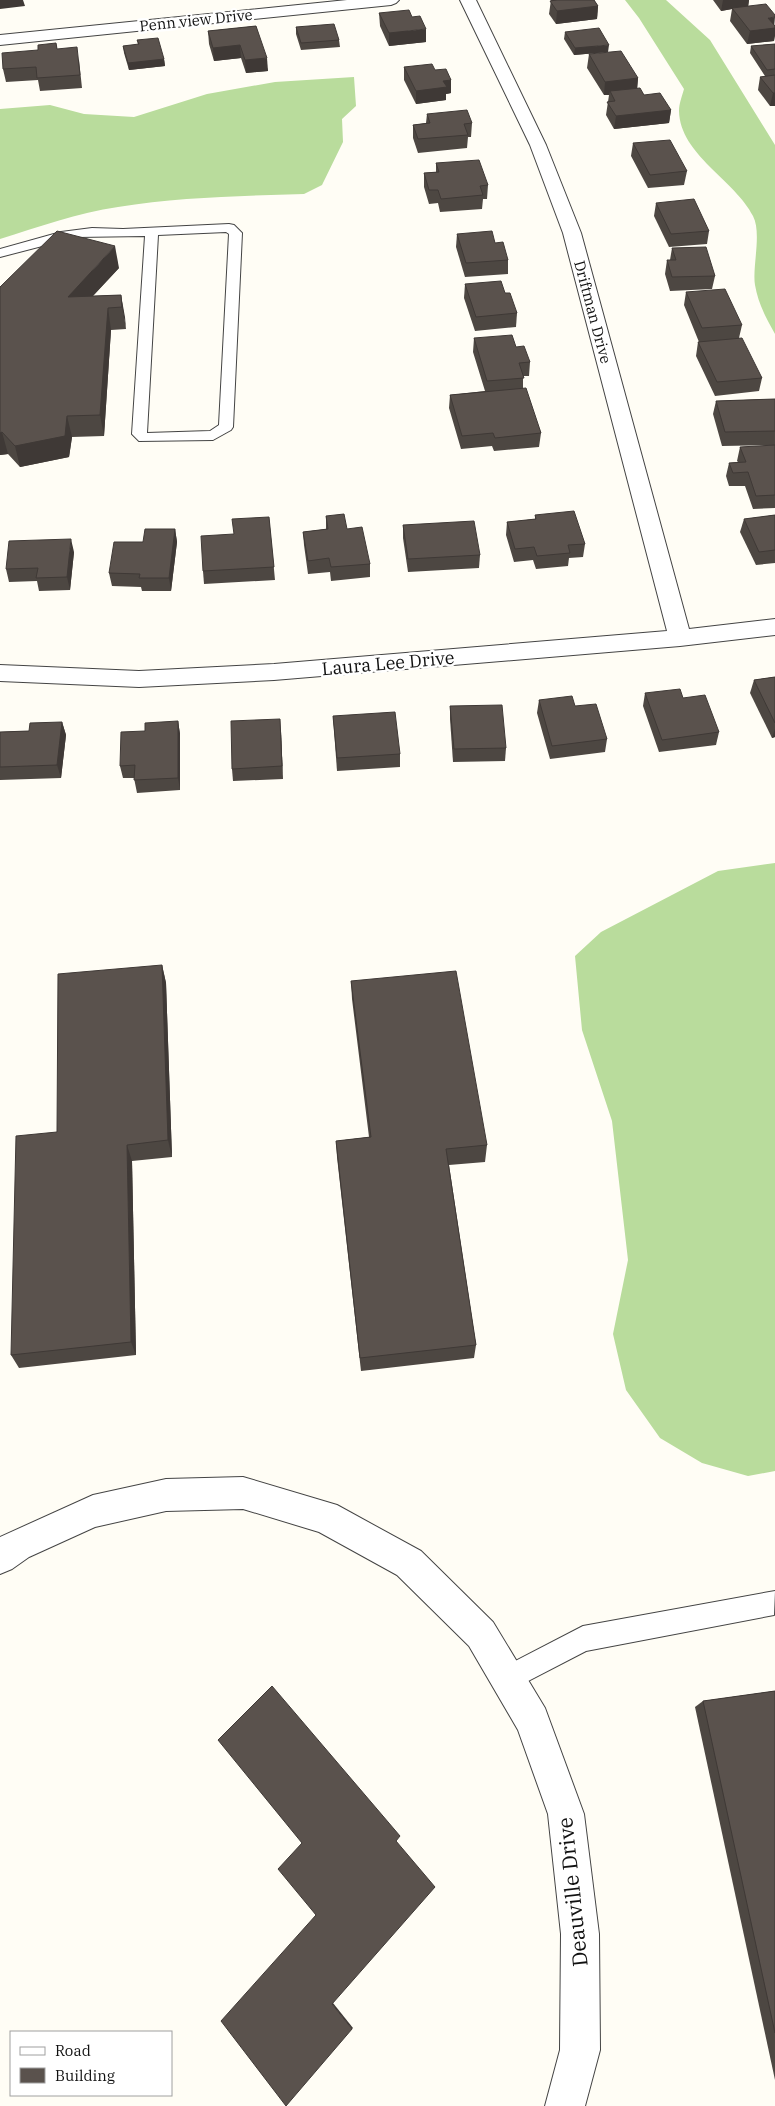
<svg xmlns="http://www.w3.org/2000/svg" width="775" height="2106" viewBox="0 0 775 2106" font-family="'IBM Plex Serif',serif">
	<style>
		.forest { fill: #b9dc9c }
		.lines { fill: none; stroke-linecap: round; stroke-linejoin: round }
		.lane-casing { stroke: #444; stroke-width: 2 }
		.street-casing { stroke: #444; stroke-width: 2 }
		.lane { fill: #fff; fill-rule: evenodd }
		.street { fill: #fff; fill-rule: evenodd }
		.wall { fill: #4d4742 }
		.shaded-wall { fill: #3f3936 }
		.building { fill: #5a524d; stroke: #3f3936 }
		.labels { text-anchor: middle; dominant-baseline: central; stroke-width: 5; stroke-linejoin: round; paint-order: stroke }
		.far-street-label { font-size: 15px; fill: #111; stroke: #fff }
		.street-label { font-size: 18px; fill: #111; stroke: #fff }
		.near-street-label { font-size: 21px; fill: #111; stroke: #fff }
	</style>
	<rect width="100%" height="100%" fill="#fffdf5"/>
	<g class="forest">
		<path d="M625 0H666L710 40 775 145V334C766 318 758 303 755 285 752 267 762 233 753 216 735 180 680 155 679 111 679 104 682 96 684 89L639 18Z"/>
		<path d="M354 77 356 106 342 119 343 142 322 185 304 194C242 196 179 197 118 207 78 213 38 227 0 239V109L50 105 84 114 134 117 207 94 275 82Z"/>
		<polygon points="775,863 775,1471 748,1476 702,1463 660,1438 626,1390 613,1334 628,1260 612,1121 582,1030 575,956 601,932 718,871"/>
	</g>
	<g class="lines">
		<defs>
			<g id="lane">
				<path d="M229 224 234 225 242 233 233 427 231 430 213 440 139 441 132 434 145 236 77 237 0 257V249L61 232 92 228 123 229ZM226 232 229 234 219 425 210 431 147 433 158 235Z"/>
				<polygon points="775,1591 774,1615 586,1651 507,1692 498,1688 494,1679 498,1670 583,1626"/>
			</g>
			<g id="street">
				<polygon points="347,0 399,0 396,3 391,5 0,45 0,35"/>
				<polygon points="460,0 476,0 546,145 581,233 689,629 775,619 775,635 680,646 274,680 139,687 0,681 0,665 139,671 274,664 667,631 563,233 530,145"/>
				<polygon points="243,1477 337,1505 421,1551 493,1622 545,1708 584,1814 599,1934 600,2050 585,2106 545,2106 560,2050 561,1934 548,1814 518,1730 469,1646 397,1575 319,1532 243,1509 166,1511 95,1527 29,1557 12,1569 0,1574 0,1537 93,1495 166,1479"/>
			</g>
		</defs>
		<use href="#lane" class="lane-casing"/>
		<use href="#street" class="street-casing"/>
		<use href="#lane" class="lane"/>
		<use href="#street" class="street"/>
	</g>
	<g class="wall">
		<polygon points="551,0 594,0 598,6 597,19 556,24 549,14"/>
		<polygon points="713,0 749,0 748,6 775,26 774,41 747,44 730,21 732,9 721,11"/>
		<polygon points="379,13 426,42 389,46 380,26"/>
		<polygon points="256,26 268,71 246,73 241,58 214,61 209,44 208,31"/>
		<polygon points="296,27 339,40 340,47 301,50 296,34"/>
		<polygon points="565,32 608,52 574,55 564,39"/>
		<polygon points="137,40 164,59 165,66 129,70 124,53 123,46 138,45"/>
		<polygon points="56,43 57,49 79,60 82,88 40,91 38,80 6,82 3,69 38,50"/>
		<polygon points="775,44 775,106 770,106 758,90 760,77 765,76 750,53 751,46"/>
		<polygon points="589,54 638,78 637,88 644,95 671,110 669,123 614,129 606,115 609,95 604,95 587,68"/>
		<polygon points="404,67 451,80 451,93 446,94 446,100 416,104 404,80"/>
		<polygon points="427,114 472,123 471,137 468,137 467,148 418,153 413,138 413,125 426,123"/>
		<polygon points="633,143 687,171 684,185 648,188 631,156"/>
		<polygon points="436,163 488,185 487,199 483,199 482,209 440,212 438,203 429,204 424,187 424,173 436,172"/>
		<polygon points="656,203 709,231 707,244 669,247 654,216"/>
		<polygon points="457,234 495,243 508,260 508,274 465,277 456,247"/>
		<polygon points="672,248 715,276 712,289 670,291 665,274 667,260 670,260"/>
		<polygon points="119,268 93,296 121,295 126,329 111,330 104,436 72,437 69,457 20,467 8,454 0,455 0,287"/>
		<polygon points="465,284 505,293 517,313 516,327 475,331 464,298"/>
		<polygon points="686,292 742,325 739,338 762,378 759,391 715,396 696,356 698,342 729,339 699,342 684,305"/>
		<polygon points="474,338 516,347 530,362 529,376 523,376 523,388 541,433 539,447 494,451 492,446 461,449 449,408 450,395 485,391 473,352"/>
		<polygon points="775,399 775,445 722,446 713,414 716,401"/>
		<polygon points="775,445 775,508 753,509 745,486 729,486 726,476 729,463 738,462 737,461 740,447"/>
		<polygon points="535,515 585,544 583,557 569,558 568,566 536,569 533,560 514,562 506,535 507,522 535,519"/>
		<polygon points="775,515 775,563 756,565 740,532 744,519"/>
		<polygon points="326,516 347,529 370,564 370,577 331,581 330,572 308,574 304,545 303,532 326,529"/>
		<polygon points="269,517 275,580 204,584 203,571 234,534"/>
		<polygon points="403,525 480,555 479,568 408,572 403,538"/>
		<polygon points="175,529 177,542 171,591 142,591 141,587 112,586 109,573 143,542"/>
		<polygon points="74,552 70,590 39,591 37,581 9,582 6,569"/>
		<polygon points="775,677 775,737 772,738 750,693 754,680"/>
		<polygon points="645,693 683,698 719,732 716,745 659,752 643,706"/>
		<polygon points="539,700 575,706 607,739 605,752 550,759 537,713"/>
		<polygon points="450,706 506,748 505,761 453,762 450,719"/>
		<polygon points="333,716 400,754 400,767 337,771"/>
		<polygon points="178,721 180,734 180,790 137,793 134,778 123,778 120,766 145,731"/>
		<polygon points="62,722 66,735 61,778 0,780 0,732 29,731"/>
		<polygon points="281,732 283,779 233,781 232,769"/>
		<polygon points="162,965 166,983 172,1157 132,1161 136,1355 19,1368 11,1355 57,1132"/>
		<polygon points="351,981 487,1145 485,1162 449,1165 476,1345 474,1358 361,1371 337,1157 336,1141 369,1137 352,999"/>
		<polygon points="775,1691 775,2080 695,1707 703,1701"/>
	</g>
	<g class="shaded-wall">
		<polygon points="0,0 23,0 25,6 0,9"/>
		<polygon points="723,0 749,0 748,8 732,8 732,9 721,11"/>
		<polygon points="598,6 597,19 556,24 557,11"/>
		<polygon points="775,17 774,28 775,28 775,36 774,41 747,44 750,31 768,18"/>
		<polygon points="426,29 426,42 389,46 389,33"/>
		<polygon points="240,45 241,58 214,61 213,48"/>
		<polygon points="609,45 608,52 574,55 575,48"/>
		<polygon points="267,58 268,71 246,73 245,60"/>
		<polygon points="164,59 165,66 129,70 128,63"/>
		<polygon points="638,78 637,91 610,91 609,95 604,95 605,82"/>
		<polygon points="451,80 451,93 446,94 446,100 416,104 416,91 443,81"/>
		<polygon points="773,93 775,93 775,106 770,106"/>
		<polygon points="671,110 669,123 614,129 616,116"/>
		<polygon points="115,246 119,268 72,318 68,297"/>
		<polygon points="121,295 125,317 126,329 122,307"/>
		<polygon points="108,308 111,330 104,436 100,415"/>
		<polygon points="67,416 72,437 69,457 20,467 15,446"/>
		<polygon points="2,432 8,454 0,455 0,433"/>
		<polygon points="175,529 177,542 171,591 169,578"/>
		<polygon points="71,539 74,552 70,590 67,577"/>
		<polygon points="280,719 281,732 283,779 282,766"/>
		<polygon points="178,721 180,734 180,790 178,778"/>
		<polygon points="62,722 66,735 61,778 57,765"/>
		<polygon points="775,729 775,737 772,738"/>
		<polygon points="162,965 166,983 172,1157 168,1140"/>
		<polygon points="127,1145 132,1161 136,1355 131,1342"/>
		<polygon points="333,2003 353,2028 352,2029 332,2004"/>
	</g>
	<g class="building">
		<polygon points="557,0 594,0 598,6 557,11 550,1"/>
		<polygon points="766,4 775,15 775,17 768,18 775,26 775,28 750,31 732,8"/>
		<polygon points="409,10 412,17 420,16 426,29 389,33 379,13"/>
		<polygon points="334,24 339,40 301,43 296,27"/>
		<polygon points="256,26 267,58 245,60 240,45 213,48 208,31"/>
		<polygon points="599,28 609,45 575,48 565,32"/>
		<polygon points="158,38 164,59 128,63 123,46 139,44 137,40"/>
		<polygon points="56,43 57,49 77,47 80,75 37,78 36,67 3,69 2,53 38,50 38,45"/>
		<polygon points="775,44 775,69 767,70 751,46"/>
		<polygon points="621,51 638,78 605,82 589,54"/>
		<polygon points="432,64 435,70 446,69 451,80 443,81 447,87 416,91 404,67"/>
		<polygon points="775,75 775,93 773,93 760,77"/>
		<polygon points="640,88 644,95 660,93 671,110 616,116 607,102 615,101 610,91"/>
		<polygon points="467,110 472,123 464,124 468,135 418,139 413,125 430,123 427,114"/>
		<polygon points="670,140 687,171 650,175 633,143"/>
		<polygon points="479,160 488,185 480,186 483,195 441,199 438,190 429,190 424,173 439,172 436,163"/>
		<polygon points="694,199 709,231 671,234 656,203"/>
		<polygon points="57,231 115,246 68,297 121,295 122,307 108,308 100,415 67,416 65,436 15,446 2,432 0,433 0,287"/>
		<polygon points="492,231 495,243 503,242 508,260 466,263 457,234"/>
		<polygon points="706,247 715,276 672,277 667,260 676,260 672,248"/>
		<polygon points="501,281 505,293 510,293 517,313 476,317 465,284"/>
		<polygon points="725,289 742,325 702,328 686,292"/>
		<polygon points="512,335 516,347 524,346 530,362 519,363 524,378 487,381 474,338"/>
		<polygon points="742,338 762,378 717,382 698,342"/>
		<polygon points="526,388 541,433 495,438 493,433 462,436 450,395"/>
		<polygon points="775,399 775,431 725,432 716,401"/>
		<polygon points="775,445 775,495 756,496 748,472 733,473 729,463 746,462 740,447"/>
		<polygon points="574,511 585,544 568,545 570,553 537,556 534,547 515,549 507,522 536,519 535,515"/>
		<polygon points="344,514 347,529 362,527 370,564 331,567 329,558 308,561 303,532 328,529 326,516"/>
		<polygon points="775,515 775,550 759,552 744,519"/>
		<polygon points="269,517 274,567 203,571 201,536 234,534 232,519"/>
		<polygon points="474,521 480,555 408,559 403,525"/>
		<polygon points="145,529 175,529 169,578 139,578 140,574 109,573 114,542 143,542"/>
		<polygon points="71,539 67,577 36,578 38,568 6,569 9,541"/>
		<polygon points="775,677 775,723 754,680"/>
		<polygon points="680,689 683,698 705,695 719,732 662,740 645,693"/>
		<polygon points="572,696 575,706 596,704 607,739 552,746 539,700"/>
		<polygon points="502,705 506,748 454,749 450,706"/>
		<polygon points="395,712 400,754 337,758 333,716"/>
		<polygon points="280,719 282,766 232,769 231,721"/>
		<polygon points="178,721 178,778 134,780 135,765 120,766 121,732 145,731 145,723"/>
		<polygon points="62,722 57,765 0,767 0,732 29,731 30,723"/>
		<polygon points="162,965 168,1140 127,1145 131,1342 11,1355 16,1136 57,1132 58,974"/>
		<polygon points="456,971 487,1145 446,1149 476,1345 360,1358 336,1141 371,1137 351,981"/>
		<polygon points="272,1686 400,1836 396,1841 435,1887 332,2004 352,2029 286,2106 221,2021 316,1915 278,1869 302,1843 218,1740"/>
		<polygon points="775,1691 775,2033 703,1701"/>
	</g>
	<g class="labels">
		<g class="far-street-label">
			<text transform="translate(196 20) rotate(-6)">Penn view Drive</text>
			<text transform="translate(593 312) rotate(75)">Driftman Drive</text>
		</g>
		<g class="street-label">
			<text transform="translate(388 663) rotate(-5)">Laura Lee Drive</text>
		</g>
		<g class="near-street-label">
			<text transform="translate(572 1892) rotate(-96)">Deauville Drive</text>
		</g>
	</g>
	<rect x="10" y="2031" width="162" height="65" fill="#ffffff" stroke="#a0a0a0"/>
	<rect x="20" y="2047" width="25" height="8" fill="#ffffff" stroke="#a0a0a0"/>
	<text x="55" y="2056" font-size="15" fill="#111111">Road</text>
	<rect x="20" y="2068" width="25" height="15" fill="#5a524d" stroke="#a0a0a0"/>
	<text x="55" y="2081" font-size="15" fill="#111111">Building</text>
</svg>
